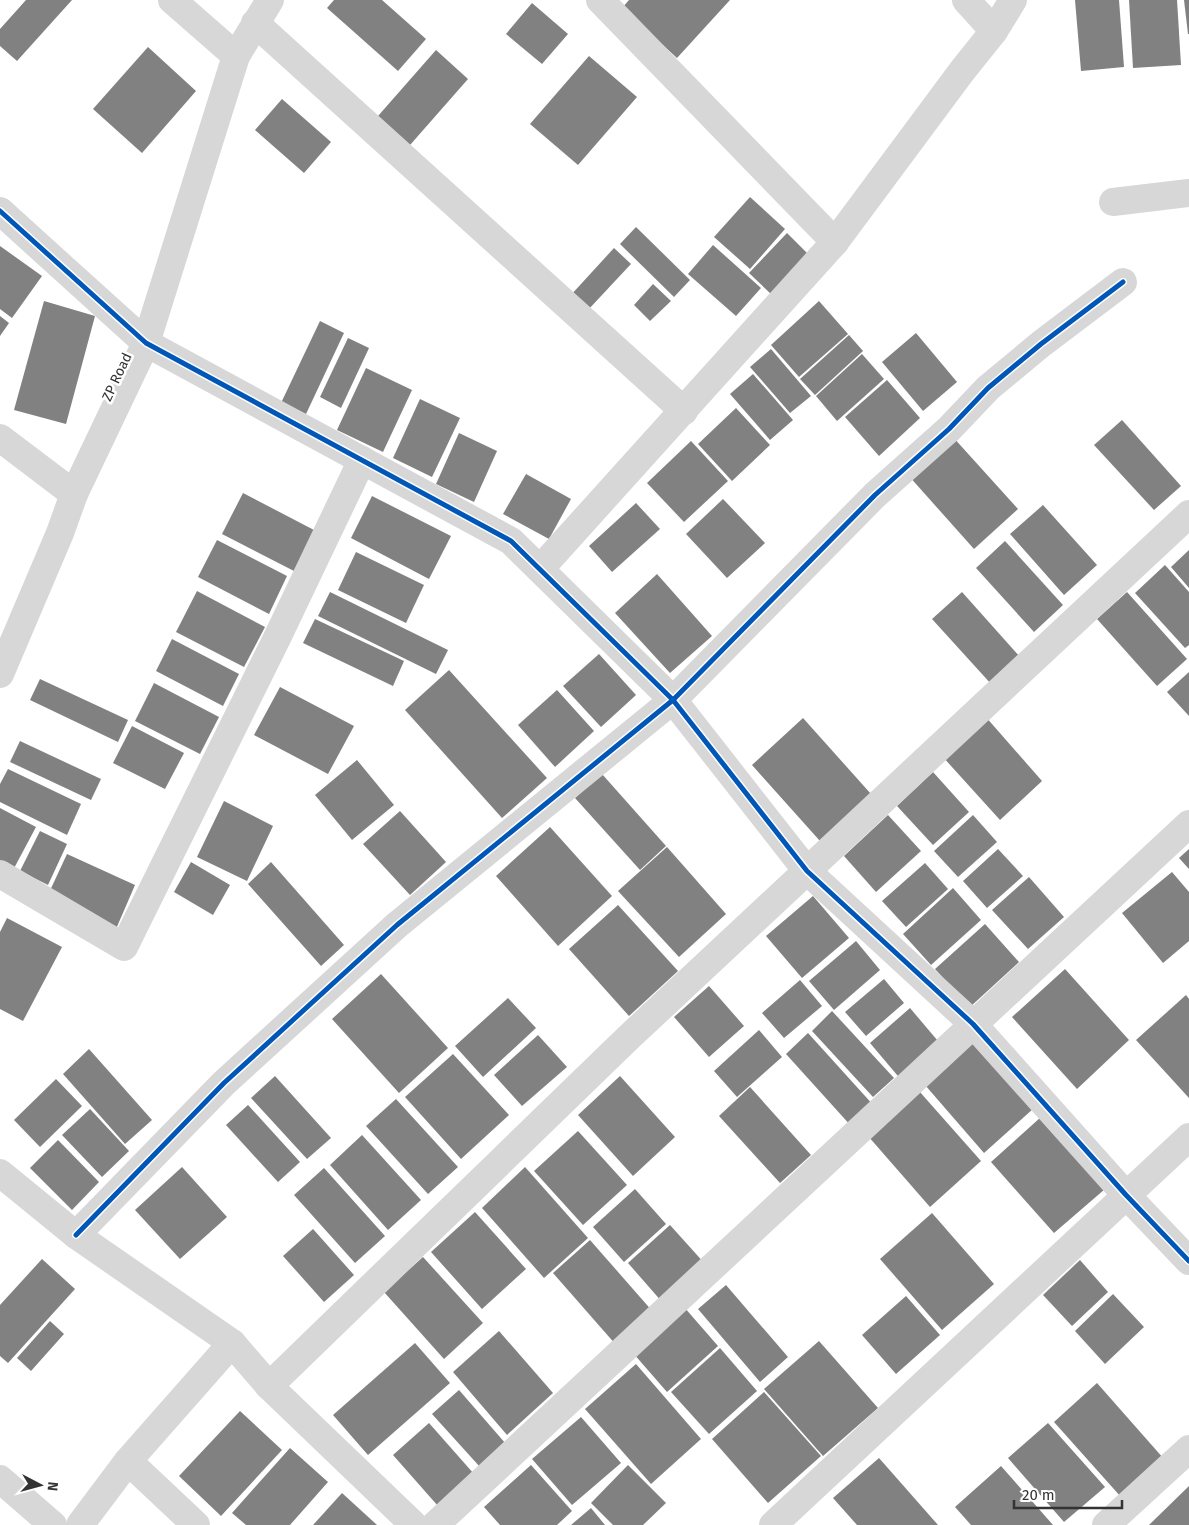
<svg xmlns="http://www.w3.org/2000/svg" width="1189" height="1525" viewBox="0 0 1189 1525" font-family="'Fira Sans',sans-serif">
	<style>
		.building { fill: #818181 }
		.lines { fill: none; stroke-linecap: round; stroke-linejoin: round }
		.minor { stroke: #d7d7d7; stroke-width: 28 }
		.cycleway-casing { stroke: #fff; stroke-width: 8 }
		.cycleway { stroke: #0057b8; stroke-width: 5 }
		.labels { text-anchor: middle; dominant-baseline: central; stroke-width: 5; stroke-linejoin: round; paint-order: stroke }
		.street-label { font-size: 14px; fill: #333; stroke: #fff }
	</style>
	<rect width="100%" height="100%" fill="#fff"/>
	<g class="building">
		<polygon points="26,0 72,0 17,61 0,46 0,29"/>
		<polygon points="334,0 382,0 426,39 398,71 327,8"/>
		<polygon points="629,0 730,0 677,58 622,8"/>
		<polygon points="1075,0 1119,0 1124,67 1081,71"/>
		<polygon points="1129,0 1177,0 1181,65 1133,68"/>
		<polygon points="1184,0 1189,0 1189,34 1188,34"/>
		<polygon points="532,3 568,34 542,64 506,34"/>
		<polygon points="148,47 196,91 142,153 93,109"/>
		<polygon points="436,50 468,79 403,153 371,124"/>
		<polygon points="589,56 637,97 578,165 530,124"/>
		<polygon points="282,99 331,142 304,173 255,130"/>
		<polygon points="750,197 785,229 750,269 714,237"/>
		<polygon points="636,227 690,280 674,297 620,244"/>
		<polygon points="787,233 809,255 772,295 749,273"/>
		<polygon points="713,245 761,288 736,316 688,274"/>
		<polygon points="0,246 42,276 12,318 0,309"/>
		<polygon points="614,248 631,264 587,311 570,296"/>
		<polygon points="653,284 671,301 650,321 634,305"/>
		<polygon points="44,301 95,316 66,424 14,410"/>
		<polygon points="819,301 848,334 799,377 771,345"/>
		<polygon points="0,316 9,323 0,336"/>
		<polygon points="320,321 344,333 306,414 281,403"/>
		<polygon points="916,333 957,382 923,411 882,362"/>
		<polygon points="849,335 863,351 815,395 800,379"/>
		<polygon points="348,338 369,348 341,408 320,397"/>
		<polygon points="771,349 811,396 790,413 750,367"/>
		<polygon points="862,354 884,379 837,421 816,396"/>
		<polygon points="366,368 412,390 383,452 337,430"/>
		<polygon points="753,374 793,420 770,440 730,394"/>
		<polygon points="887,380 920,418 879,456 845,417"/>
		<polygon points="420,399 460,418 432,477 393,458"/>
		<polygon points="736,408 770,445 732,481 698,444"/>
		<polygon points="1122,420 1181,486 1154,510 1094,445"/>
		<polygon points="459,433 497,451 474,502 436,484"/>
		<polygon points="952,436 1018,509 974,549 908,475"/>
		<polygon points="691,441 728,481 684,522 647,483"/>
		<polygon points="526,474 571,499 549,539 503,514"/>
		<polygon points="243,493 314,530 294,571 222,534"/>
		<polygon points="372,496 451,536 429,579 351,538"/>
		<polygon points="723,499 765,543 727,578 686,534"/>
		<polygon points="636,503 660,529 612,572 589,546"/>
		<polygon points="1043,505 1097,565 1064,595 1010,534"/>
		<polygon points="217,540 287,576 269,614 198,577"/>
		<polygon points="1005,541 1063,605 1034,632 976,568"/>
		<polygon points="1189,550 1189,588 1171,567"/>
		<polygon points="356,552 424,585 406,623 338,590"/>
		<polygon points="1165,565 1189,592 1189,645 1185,648 1135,593"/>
		<polygon points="657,574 712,636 670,673 615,613"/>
		<polygon points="197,591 265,627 244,667 176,632"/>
		<polygon points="330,592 448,650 436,674 318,616"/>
		<polygon points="962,592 1021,658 992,685 932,619"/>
		<polygon points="1127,592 1187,659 1157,686 1097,619"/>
		<polygon points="315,619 404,661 393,686 303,643"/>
		<polygon points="172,639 239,674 223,706 156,671"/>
		<polygon points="599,654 636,695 601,727 563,686"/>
		<polygon points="449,670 547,778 502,818 405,710"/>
		<polygon points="1189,672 1189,716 1167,692"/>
		<polygon points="40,679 128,720 118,742 30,700"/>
		<polygon points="154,683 219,717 200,754 135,721"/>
		<polygon points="280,687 354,726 328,774 254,735"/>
		<polygon points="557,690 594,731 555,767 518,725"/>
		<polygon points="985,716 1042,781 1000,820 942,756"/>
		<polygon points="803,718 871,794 820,841 752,765"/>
		<polygon points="132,726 184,753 165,789 113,763"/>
		<polygon points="20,741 101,779 91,800 10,762"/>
		<polygon points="357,760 394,805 352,840 315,795"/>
		<polygon points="8,769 81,804 67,835 0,802 0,784"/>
		<polygon points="933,772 969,812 933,845 897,806"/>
		<polygon points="602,774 666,846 640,870 575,798"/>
		<polygon points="224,801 273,826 247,881 197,857"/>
		<polygon points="0,808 36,827 12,872 0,865"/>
		<polygon points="400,811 446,862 410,895 363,844"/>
		<polygon points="888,815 921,851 876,892 844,856"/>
		<polygon points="973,815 997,842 958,877 934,851"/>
		<polygon points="550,827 612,896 558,946 496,876"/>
		<polygon points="40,831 67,844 48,885 20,871"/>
		<polygon points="667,847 726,914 679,957 618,891"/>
		<polygon points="998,849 1023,876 987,908 963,881"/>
		<polygon points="1189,849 1189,869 1179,858"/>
		<polygon points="67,854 135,885 116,929 47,897"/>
		<polygon points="191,862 230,885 213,915 174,892"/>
		<polygon points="271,862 344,945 321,966 248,884"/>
		<polygon points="925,863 948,889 906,927 882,901"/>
		<polygon points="1172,872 1189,892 1189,941 1163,963 1122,913"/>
		<polygon points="1029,877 1064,917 1028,949 992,910"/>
		<polygon points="953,888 981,920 931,965 903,934"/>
		<polygon points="813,896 849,938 802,978 766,936"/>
		<polygon points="618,905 678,971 629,1016 569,949"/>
		<polygon points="7,918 62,947 23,1021 0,1009 0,932"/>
		<polygon points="985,924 1019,962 970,1007 935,969"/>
		<polygon points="856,941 880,970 834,1010 809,981"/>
		<polygon points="1065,969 1129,1040 1077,1089 1012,1017"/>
		<polygon points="381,974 448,1048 399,1093 332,1019"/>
		<polygon points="884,979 904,1003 866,1036 845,1012"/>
		<polygon points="800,980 822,1006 784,1038 762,1013"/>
		<polygon points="709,986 744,1026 709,1057 674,1017"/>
		<polygon points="1186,995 1189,999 1189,1098 1136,1040"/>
		<polygon points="508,998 536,1028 483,1077 455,1046"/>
		<polygon points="910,1008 943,1047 903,1082 870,1043"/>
		<polygon points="832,1011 894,1078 873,1097 812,1031"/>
		<polygon points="759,1030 782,1057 737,1097 714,1071"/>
		<polygon points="808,1033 875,1107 852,1127 786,1054"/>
		<polygon points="538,1035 567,1067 522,1106 494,1075"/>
		<polygon points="975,1041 1034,1108 984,1153 925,1085"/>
		<polygon points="89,1049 152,1120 125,1144 63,1074"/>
		<polygon points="453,1054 509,1115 461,1159 405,1097"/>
		<polygon points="275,1076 331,1138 307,1159 251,1098"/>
		<polygon points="620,1076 675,1137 633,1176 578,1115"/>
		<polygon points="56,1079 82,1106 40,1147 14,1120"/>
		<polygon points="750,1087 811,1155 780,1183 719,1116"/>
		<polygon points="919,1091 981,1161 930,1207 868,1136"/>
		<polygon points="396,1099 458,1167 428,1194 366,1126"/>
		<polygon points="248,1105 300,1162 278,1182 226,1125"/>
		<polygon points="90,1109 129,1151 102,1177 62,1135"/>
		<polygon points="1041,1117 1105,1189 1054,1233 991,1162"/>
		<polygon points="578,1131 627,1185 583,1225 534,1171"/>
		<polygon points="362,1135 421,1200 388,1230 330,1165"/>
		<polygon points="58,1140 99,1182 72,1210 30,1168"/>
		<polygon points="182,1167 227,1217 180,1259 135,1210"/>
		<polygon points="525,1167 588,1238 544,1278 482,1208"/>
		<polygon points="324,1168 385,1236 355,1263 294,1195"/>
		<polygon points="635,1189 666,1224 624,1262 593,1227"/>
		<polygon points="475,1212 526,1269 482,1309 431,1252"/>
		<polygon points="932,1213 994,1284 942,1330 880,1259"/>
		<polygon points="670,1225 706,1265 663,1303 628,1263"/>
		<polygon points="313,1229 354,1275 324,1302 283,1256"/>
		<polygon points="590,1240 654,1313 617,1346 553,1273"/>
		<polygon points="423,1257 483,1323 444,1359 384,1292"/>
		<polygon points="42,1259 75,1289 8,1363 0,1356 0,1305"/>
		<polygon points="1080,1260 1108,1292 1072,1326 1043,1295"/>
		<polygon points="726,1285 788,1357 760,1382 698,1309"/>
		<polygon points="1113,1294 1144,1327 1105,1364 1075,1331"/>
		<polygon points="906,1296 940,1335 896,1374 862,1335"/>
		<polygon points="684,1307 718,1346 667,1392 633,1353"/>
		<polygon points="50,1321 64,1334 31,1371 17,1358"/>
		<polygon points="499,1331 553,1393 507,1435 453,1372"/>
		<polygon points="819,1341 878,1408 823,1456 764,1389"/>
		<polygon points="415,1343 450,1383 368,1455 333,1415"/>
		<polygon points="720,1348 757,1391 709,1434 671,1392"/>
		<polygon points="636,1364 701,1439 651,1484 585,1409"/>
		<polygon points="1097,1383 1164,1459 1121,1497 1054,1422"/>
		<polygon points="459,1390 506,1444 480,1467 432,1414"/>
		<polygon points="764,1392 821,1456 768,1503 712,1439"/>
		<polygon points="240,1411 282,1450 221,1516 179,1476"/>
		<polygon points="581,1417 621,1463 572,1505 532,1459"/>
		<polygon points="429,1423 474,1474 438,1506 393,1455"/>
		<polygon points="1048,1423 1105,1487 1064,1522 1008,1458"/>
		<polygon points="290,1448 328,1482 290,1525 246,1525 232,1513"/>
		<polygon points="879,1458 938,1525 857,1525 833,1498"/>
		<polygon points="531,1465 572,1511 557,1525 500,1525 484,1507"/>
		<polygon points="628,1465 666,1503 643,1525 613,1525 591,1503"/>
		<polygon points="1001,1466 1053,1525 971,1525 955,1507"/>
		<polygon points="1189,1486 1189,1525 1149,1525"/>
		<polygon points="342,1493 377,1525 313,1525"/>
		<polygon points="591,1508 605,1525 571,1525"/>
	</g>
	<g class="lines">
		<g class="minor">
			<polyline points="172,0 236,56"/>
			<polyline points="600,0 835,242"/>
			<polyline points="966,0 994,31 1013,0"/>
			<polyline points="255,23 684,411"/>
			<polyline points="1113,202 1189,193"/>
			<polyline points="0,211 146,343 511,541 673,700 807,871 973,1024 1126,1195 1189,1261"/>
			<polyline points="0,438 74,494"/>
			<polyline points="540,569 835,242 962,71 994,31"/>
			<polyline points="0,674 60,533 74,494 146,343 236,56 270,0"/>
			<polyline points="0,874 124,947 277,638 362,460"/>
			<polyline points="0,1173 76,1235 232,1343 269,1386 414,1525"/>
			<polyline points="76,1235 224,1083 397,925 673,700 875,495 949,429 988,388 1041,344 1123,282"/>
			<polyline points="269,1386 628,1038 1189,514"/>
			<polyline points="128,1461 196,1525"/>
			<polyline points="0,1479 53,1525"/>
			<polyline points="80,1525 128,1461 232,1343"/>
			<polyline points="435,1525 1189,824"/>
			<polyline points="773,1525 1189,1137"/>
			<polyline points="1106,1525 1189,1449"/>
		</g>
		<defs>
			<g id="cycleway">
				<polyline points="0,211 146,343 511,541 673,700 807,871 973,1024 1126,1195 1189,1261"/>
				<polyline points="76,1235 224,1083 397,925 673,700 875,495 949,429 988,388 1041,344 1123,282"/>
			</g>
		</defs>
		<use href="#cycleway" class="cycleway-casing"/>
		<use href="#cycleway" class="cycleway"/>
	</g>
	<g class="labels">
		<g class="street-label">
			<text transform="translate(117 377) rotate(-65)">ZP Road</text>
		</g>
	</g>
	<g transform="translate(40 1485) rotate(96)" stroke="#ffffff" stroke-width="4" paint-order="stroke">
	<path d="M0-4L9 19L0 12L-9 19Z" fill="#333333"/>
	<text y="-8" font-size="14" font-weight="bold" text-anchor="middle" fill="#333333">N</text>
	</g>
	<path d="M1014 1500v8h108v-8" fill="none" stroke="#333333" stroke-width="2.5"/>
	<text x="1022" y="1500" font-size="15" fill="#333333" stroke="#ffffff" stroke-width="4" paint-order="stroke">20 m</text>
</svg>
